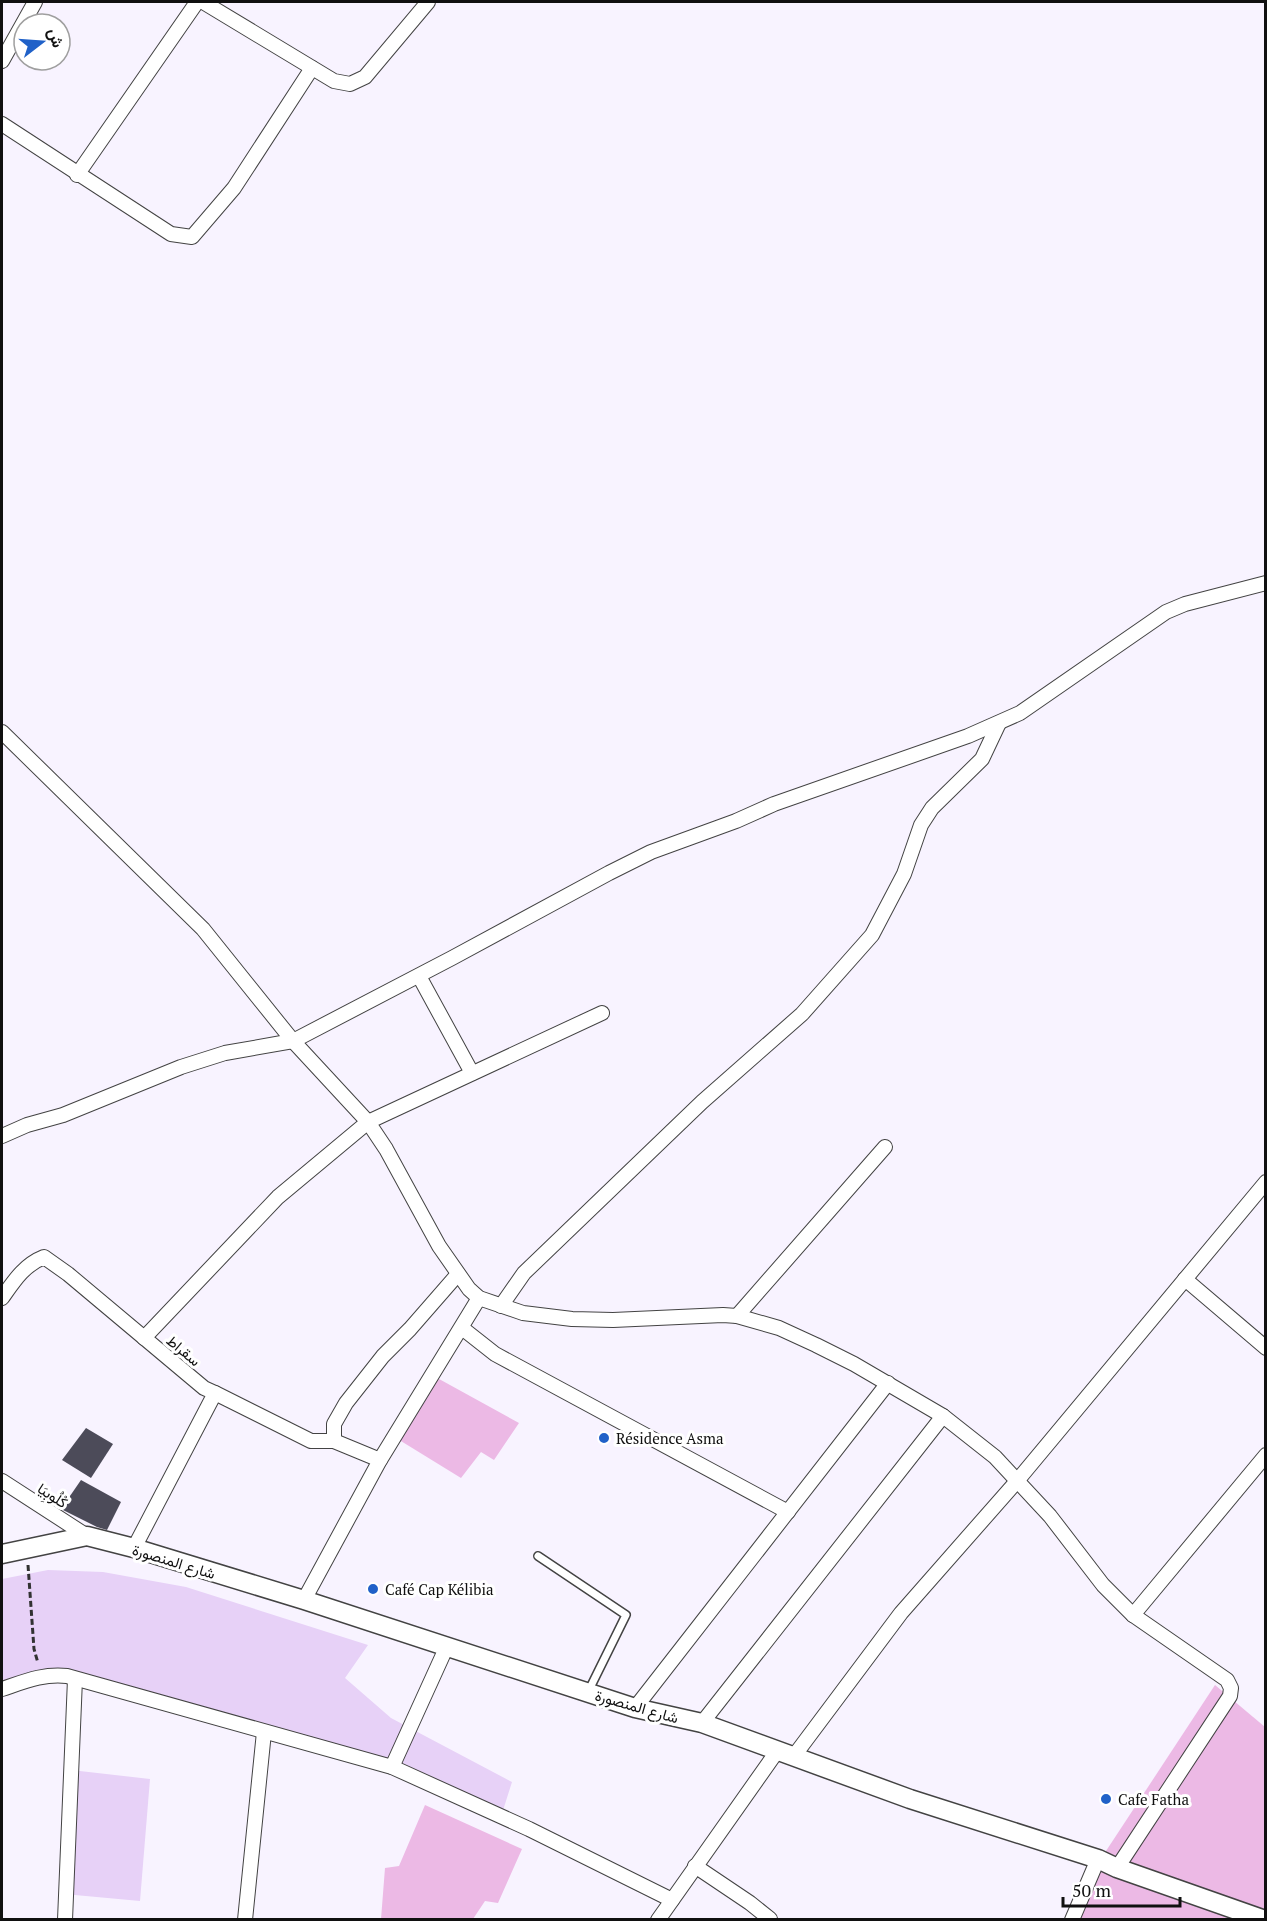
<svg xmlns="http://www.w3.org/2000/svg" width="1267" height="1921" viewBox="0 0 1267 1921" font-family="'PT Serif',Vazirmatn,serif">
	<style>
		.farmland { fill: #e7d1f7 }
		.green { fill: #ecb9e5 }
		.building { fill: #4c4b59 }
		.lines { fill: none; stroke-linecap: round; stroke-linejoin: round }
		.service-casing { stroke: #434343; stroke-width: 10 }
		.minor-casing { stroke: #434343; stroke-width: 16 }
		.tertiary-casing { stroke: #434343; stroke-width: 21 }
		.path { stroke: #323232; stroke-width: 3; stroke-dasharray: 6 3; stroke-linecap: butt }
		.service { stroke: #fff; stroke-width: 7 }
		.minor { stroke: #fff; stroke-width: 14 }
		.tertiary { stroke: #fff; stroke-width: 18 }
		.poi-dot { fill: #2061c8; stroke: #fff; stroke-width: 2 }
		.labels { text-anchor: middle; dominant-baseline: central; stroke-width: 6; stroke-linejoin: round; paint-order: stroke }
		.street-label { font-size: 15px; fill: #101010; stroke: #fff }
		.poi-label { font-size: 15px; fill: #101010; stroke: #fff; text-anchor: start }
	</style>
	<rect width="100%" height="100%" fill="#f8f3ff"/>
	<g class="farmland">
		<polygon points="48,1570 103,1572 186,1587 368,1645 345,1678 391,1718 512,1782 499,1823 350,1756 69,1675 2,1687 2,1579"/>
		<polygon points="71,1770 150,1779 140,1901 64,1894"/>
	</g>
	<g class="green">
		<polygon points="430,1374 519,1423 494,1460 481,1452 461,1478 396,1438"/>
		<polygon points="1215,1685 1265,1727 1265,1919 1079,1920 1106,1851"/>
		<polygon points="425,1805 522,1849 498,1903 485,1901 473,1919 381,1919 385,1868 399,1866"/>
	</g>
	<g class="building">
		<polygon points="86,1428 113,1444 91,1478 62,1460"/>
		<polygon points="81,1480 121,1502 107,1530 97,1527 61,1509"/>
	</g>
	<g class="lines">
		<defs>
			<polyline id="service" points="538,1556 626,1615 588,1692"/>
			<g id="minor">
				<polyline points="203,2 334,81 350,84 365,77 428,2"/>
				<polyline points="2,61 35,2"/>
				<polyline points="2,124 171,234 192,237 234,188 312,68"/>
				<polyline points="77,175 197,2"/>
				<polyline points="2,732 203,929 293,1041 368,1122 386,1149 439,1246 469,1289 479,1298 523,1313 572,1319 613,1320 723,1315 737,1316 779,1328 816,1345 854,1364 943,1416 995,1457 1050,1516 1103,1585 1133,1615 1227,1680 1231,1688 1230,1696 1117,1868"/>
				<polyline points="419,976 472,1073"/>
				<polyline points="2,1136 27,1125 63,1115 181,1067 225,1053 293,1041 452,958 609,873 651,852 736,821 774,804 968,736 1020,713 1166,612 1185,604 1266,583"/>
				<polyline points="1185,1279 1266,1348"/>
				<path d="M2 1298C14 1281 24 1265 44 1257L68 1274 204 1388 215 1393 134 1548"/>
				<polyline points="501,1306 524,1273 702,1102 802,1014 872,935 904,874 921,825 932,808 982,759 999,723"/>
				<polyline points="737,1316 885,1147"/>
				<polyline points="462,1328 495,1354 788,1512"/>
				<polyline points="144,1338 278,1197 368,1122 602,1013"/>
				<polyline points="215,1393 311,1441 334,1441 380,1460"/>
				<polyline points="334,1441 334,1424 346,1403 383,1356 410,1329 458,1274"/>
				<polyline points="2,1481 87,1536"/>
				<polyline points="304,1600 380,1460 479,1298"/>
				<polyline points="1133,1615 1266,1455"/>
				<path d="M2 1689C23 1682 44 1673 67 1676L392 1767 529 1829 672 1900"/>
				<polyline points="635,1708 888,1383"/>
				<polyline points="702,1723 943,1416"/>
				<polyline points="794,1756 901,1613 1017,1481 1266,1182"/>
				<polyline points="392,1767 447,1646"/>
				<polyline points="695,1866 750,1903 770,1919"/>
				<polyline points="65,1920 75,1679"/>
				<polyline points="245,1920 264,1732"/>
				<polyline points="658,1920 778,1750"/>
				<polyline points="1072,1920 1098,1859"/>
			</g>
			<polyline id="tertiary" points="2,1554 87,1536 134,1548 304,1600 635,1708 702,1723 910,1799 1098,1859 1117,1868 1265,1920"/>
		</defs>
		<use href="#service" class="service-casing"/>
		<use href="#minor" class="minor-casing"/>
		<use href="#tertiary" class="tertiary-casing"/>
		<polyline class="path" points="28,1565 34,1649 38,1663"/>
		<use href="#service" class="service"/>
		<use href="#minor" class="minor"/>
		<use href="#tertiary" class="tertiary"/>
	</g>
	<g class="poi-dot">
		<circle cx="604" cy="1438" r="6"/>
		<circle cx="373" cy="1589" r="6"/>
		<circle cx="1106" cy="1799" r="6"/>
	</g>
	<g class="labels">
		<g class="street-label">
			<text transform="translate(184 1350) rotate(40)">سقراط</text>
			<text transform="translate(53 1495) rotate(33)">كْلُوبِيَا</text>
			<text transform="translate(174 1561) rotate(17)">شارع المنصورة</text>
			<text transform="translate(637 1706) rotate(16)">شارع المنصورة</text>
		</g>
		<g class="poi-label">
			<text x="616" y="1438">Résidence Asma</text>
			<text x="385" y="1589">Café Cap Kélibia</text>
			<text x="1118" y="1799">Cafe Fatha</text>
		</g>
	</g>
	<rect width="1267" height="1921" fill="none" stroke="#101010" stroke-width="6"/>
	<g transform="translate(42 42) rotate(73)"><circle r="28" fill="#ffffff" stroke="#9f9f9f" stroke-width="1.5"/>
	<path d="M0-4.5L10 22L0 15L-10 22Z" fill="#2061c8"/>
	<text y="-9" font-size="16" font-weight="bold" text-anchor="middle" fill="#101010">ش</text>
	</g>
	<path d="M1063 1897v9h117v-9" fill="none" stroke="#101010" stroke-width="3"/>
	<text x="1072" y="1897" font-size="18" fill="#101010" stroke="#ffffff" stroke-width="4.5" paint-order="stroke">50 m</text>
</svg>
